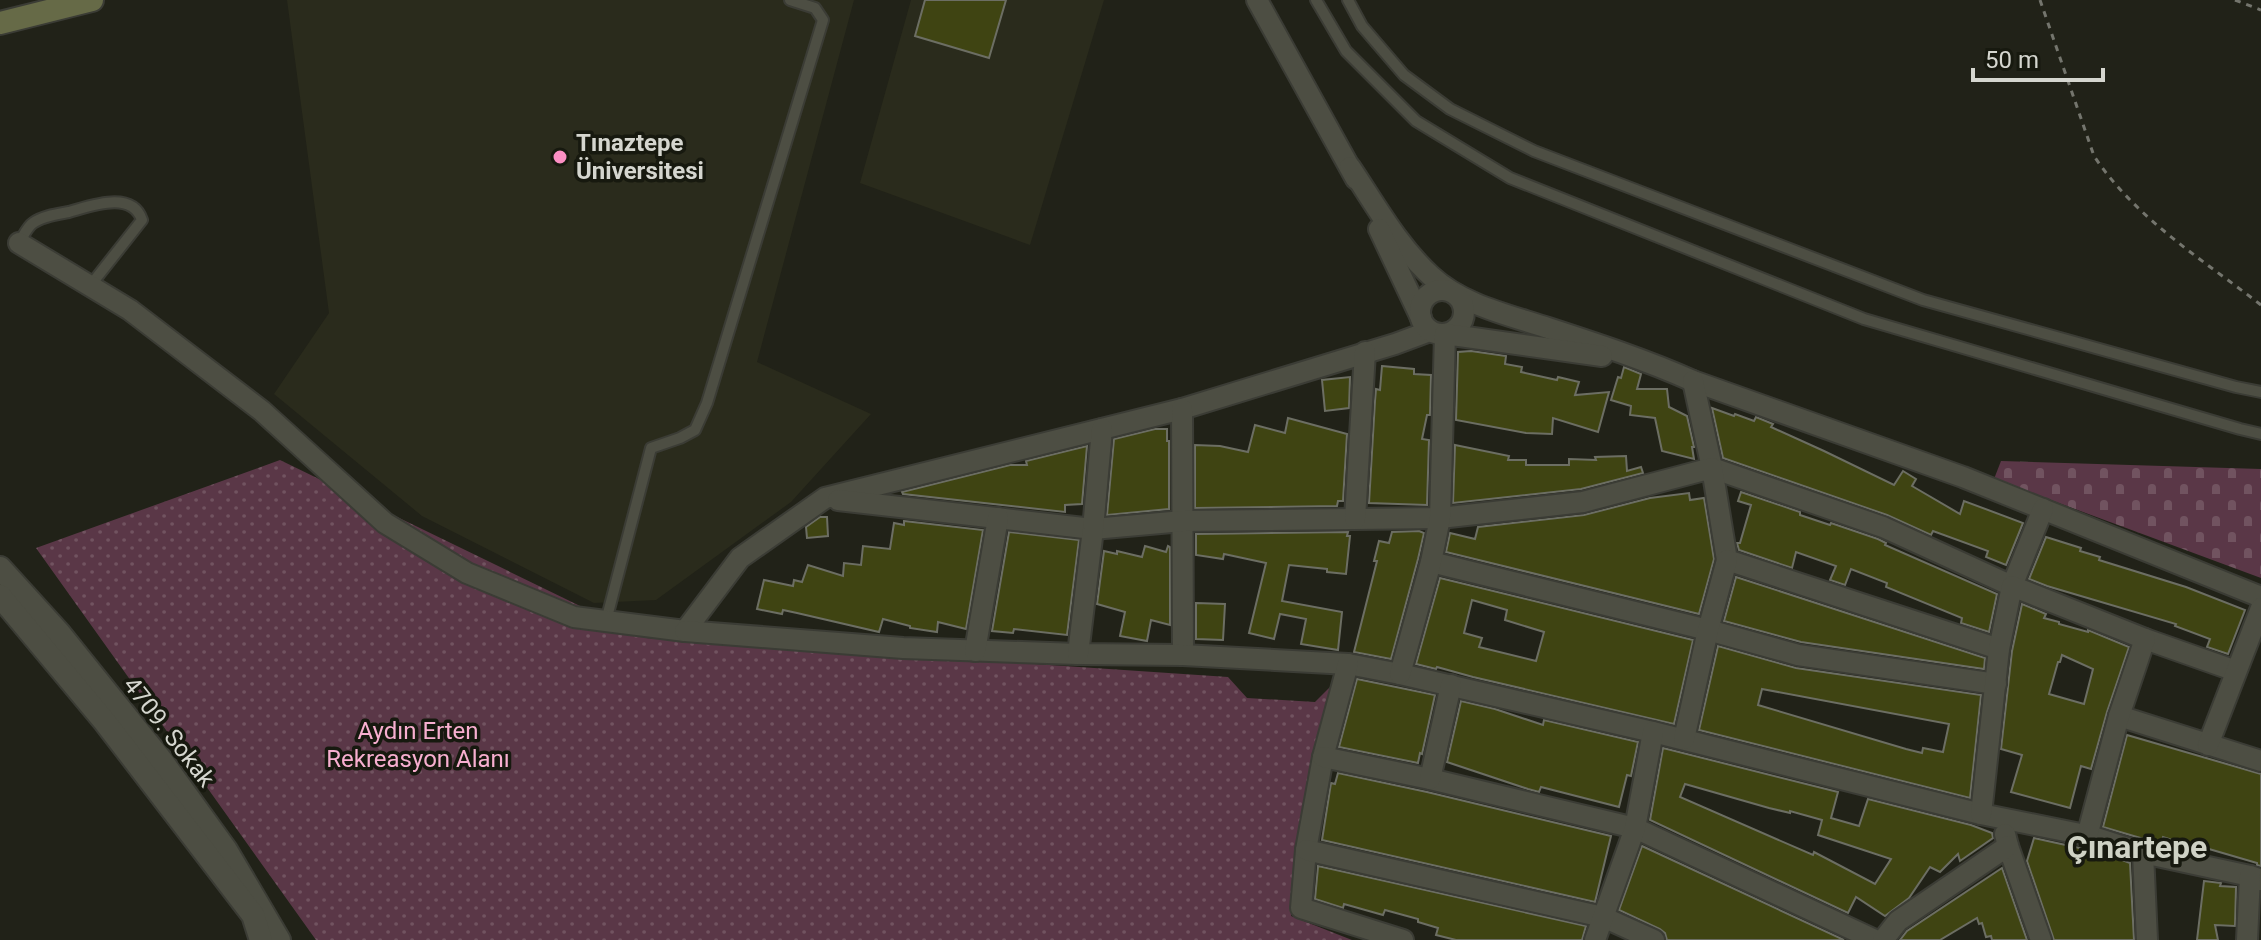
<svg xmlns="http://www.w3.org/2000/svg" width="2261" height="940" viewBox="0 0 2261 940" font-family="Roboto,sans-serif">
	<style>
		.built { fill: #2a2b1c }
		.cemetery { fill: url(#cemetery-stones) }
		.park { fill: url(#park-dots) }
		.building { fill: #3f4412; stroke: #6c6e63; stroke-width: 2; fill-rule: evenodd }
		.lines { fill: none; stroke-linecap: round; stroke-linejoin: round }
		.service-casing { stroke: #3b3c35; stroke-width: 14 }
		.minor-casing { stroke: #3b3c35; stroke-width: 24 }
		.tertiary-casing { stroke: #3b3c35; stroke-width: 26 }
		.secondary-casing { stroke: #3b3c35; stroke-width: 26 }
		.path { stroke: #74756d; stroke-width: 3; stroke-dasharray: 6 6; stroke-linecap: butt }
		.service { stroke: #4d4e43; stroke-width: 10 }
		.minor { stroke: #4d4e43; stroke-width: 20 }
		.tertiary { stroke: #4d4e43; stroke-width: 22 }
		.secondary { stroke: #666a47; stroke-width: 22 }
		.poi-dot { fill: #fb8fc3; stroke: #17190f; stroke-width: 3 }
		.labels { text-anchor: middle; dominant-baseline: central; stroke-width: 7; stroke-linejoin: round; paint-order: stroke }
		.poi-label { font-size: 24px; font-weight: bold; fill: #d5d6cf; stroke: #17190f; text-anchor: start }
		.park-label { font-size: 24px; fill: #f8afd0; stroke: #17190f }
		.street-label { font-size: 24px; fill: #d5d6cf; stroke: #17190f }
		.district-label { font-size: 32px; font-weight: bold; fill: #cfd2c5; stroke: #17190f }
	</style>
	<defs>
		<pattern id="cemetery-stones" width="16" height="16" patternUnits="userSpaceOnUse" patternTransform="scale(2)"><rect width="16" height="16" fill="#5a3747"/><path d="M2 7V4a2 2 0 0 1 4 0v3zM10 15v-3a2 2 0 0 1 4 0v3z" fill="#715360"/></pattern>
		<pattern id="park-dots" width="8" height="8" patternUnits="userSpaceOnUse" patternTransform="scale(2)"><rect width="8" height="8" fill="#5a3747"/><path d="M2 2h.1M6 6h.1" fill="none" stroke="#715360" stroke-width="1.8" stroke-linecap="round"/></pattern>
	</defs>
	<rect width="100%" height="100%" fill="#212218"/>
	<g class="built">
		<polygon points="287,0 854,0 757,362 871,414 791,502 656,600 594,603 422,516 274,394 329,313"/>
		<polygon points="911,0 1104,0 1030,245 860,183"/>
	</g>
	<polygon class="cemetery" points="2001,461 2261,469 2261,578 1994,479"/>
	<polygon class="park" points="280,460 646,638 1228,677 1247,698 1315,702 1335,682 1291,916 1352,940 316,940 36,548"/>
	<g class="building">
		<polygon points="925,0 1006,0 989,58 915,36"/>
		<polygon points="1471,351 1506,356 1505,364 1522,367 1521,372 1557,380 1558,377 1579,382 1575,395 1609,392 1598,432 1553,418 1552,434 1526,433 1456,420 1458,352"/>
		<polygon points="1382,366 1414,369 1414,374 1431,375 1430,415 1427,415 1422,439 1429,440 1427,505 1369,503 1375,401 1376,389 1380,390"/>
		<polygon points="1624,367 1641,374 1637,389 1667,389 1669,407 1687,416 1694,447 1692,447 1694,459 1662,451 1655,418 1630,415 1631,406 1611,400 1618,377 1621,378"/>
		<polygon points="1350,377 1349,408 1325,411 1322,380"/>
		<polygon points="1712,408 1734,416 1735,414 1754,421 1756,417 1773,424 1771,427 1824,451 1894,485 1903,471 1916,479 1912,486 1960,514 1964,501 2023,523 2006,565 1986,557 1988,551 1933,531 1931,535 1887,515 1723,458"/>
		<polygon points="1288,418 1347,434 1343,501 1338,501 1337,506 1195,508 1195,445 1220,446 1248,452 1255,425 1285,433"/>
		<polygon points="1155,429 1167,429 1167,441 1169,441 1169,509 1107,515 1114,439"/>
		<polygon points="1455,445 1509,456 1508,460 1526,460 1526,465 1569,465 1569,459 1596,460 1595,457 1626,456 1627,471 1641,467 1643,473 1581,489 1453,503"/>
		<polygon points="1087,446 1082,504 1065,505 1065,512 903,494 902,492 1010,465 1027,465 1026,461"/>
		<polygon points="1741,492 1800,512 1800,515 1830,525 1831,523 1878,539 1886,543 1885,545 1997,594 1989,632 1961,623 1962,618 1886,587 1887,583 1851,569 1845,585 1830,580 1836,566 1796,552 1792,568 1739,550 1737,543 1740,543 1751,505 1738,501"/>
		<polygon points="1689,493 1690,500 1704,498 1714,559 1699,614 1446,552 1450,533 1475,539 1478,527 1584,515 1650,498"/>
		<polygon points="820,517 827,517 828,536 807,538 806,527"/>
		<polygon points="904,521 983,530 966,629 938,622 937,632 910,628 910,626 883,619 879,632 797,613 783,610 782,614 757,609 764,580 793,586 794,580 802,582 808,565 843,576 844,563 861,565 863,546 890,549 894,523 904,525"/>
		<polygon points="1419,531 1424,533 1418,559 1391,659 1354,652 1377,561 1374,561 1379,541 1389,543 1392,532"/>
		<polygon points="1009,532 1079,540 1067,635 1014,629 1013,633 992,631"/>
		<polygon points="1348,532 1347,536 1350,536 1346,574 1327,572 1327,569 1289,565 1282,601 1342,612 1338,650 1301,644 1306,619 1280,614 1274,639 1249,633 1266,563 1224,554 1223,559 1196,555 1196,534"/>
		<polygon points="2046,537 2081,548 2080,551 2100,557 2099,560 2186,587 2245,610 2228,654 2207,647 2210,639 2175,626 2176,624 2047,586 2029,579"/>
		<polygon points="1145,546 1166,552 1168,546 1170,547 1170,625 1151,620 1147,641 1120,636 1125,612 1097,604 1104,551 1117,554 1117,551 1142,557"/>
		<polygon points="1736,577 1985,658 1984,669 1801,642 1724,621"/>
		<path d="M1440 578 1693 640 1674 724 1473 677 1437 667 1436 669 1416 664ZM1472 600 1507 610 1505 620 1544 632 1536 661 1479 647 1482 638 1464 633Z"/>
		<polygon points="1196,603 1225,604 1223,640 1196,639"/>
		<path d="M2022 604 2046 614 2044 618 2059 622V624L2088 632V630L2129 647 2107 712 2091 769 2081 766 2070 808 2011 792 2022 755 2001 749 2012 651ZM2062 655 2093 669 2084 704 2049 694 2058 662H2060Z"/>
		<path d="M1718 646 1796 668 1981 695 1970 798 1699 730ZM1762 689 1949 724 1943 752 1923 748 1922 753 1906 749 1758 705Z"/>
		<polygon points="1357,679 1435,695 1422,754 1420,753 1418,763 1339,747"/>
		<polygon points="1461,701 1495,709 1543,725 1544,720 1638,742 1631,776 1627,775 1619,807 1541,787 1539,792 1528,789 1447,762"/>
		<polygon points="2127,735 2261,774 2261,866 2257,865 2257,863 2185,842 2184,844 2163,837 2161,844 2103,827"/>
		<path d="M1663 748 1838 792 1831 818 1859 826 1868 799 1971 825 1992 833 1993 838 1960 861 1958 854 1940 872 1930 867 1909 898 1885 916 1856 897 1848 913 1650 820ZM1685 784 1769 808 1790 813V811L1822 820 1818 835 1891 859 1875 884 1814 852 1813 855 1680 797Z"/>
		<polygon points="1338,773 1427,792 1611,836 1595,902 1322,840 1331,783 1335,784"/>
		<polygon points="2034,838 2093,851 2091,860 2117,858 2130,863 2134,940 2054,940 2027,861"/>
		<polygon points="1642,846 1844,940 1667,940 1665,933 1660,929 1619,910"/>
		<polygon points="1318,867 1318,866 1586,926 1582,940 1456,940 1436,935 1438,928 1418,922 1418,919 1385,910 1383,915 1344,904 1343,908 1315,899"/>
		<polygon points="2002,868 2027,940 1992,940 1991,936 1986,937 1982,923 1979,924 1977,918 1940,940 1900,940 1907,931"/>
		<polygon points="2204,881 2221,883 2220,886 2236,887 2235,926 2215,925 2218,940 2197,940"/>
	</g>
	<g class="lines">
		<defs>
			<g id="service">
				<polyline points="1316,0 1346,51 1416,121 1510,178 1864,319 2240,429 2261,434"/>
				<polyline points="1348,0 1362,26 1404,75 1450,109 1534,151 1923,300 2236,387 2261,392"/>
				<path d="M19 243C23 237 27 227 33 223 42 216 58 214 69 212 91 206 132 190 142 220L90 286"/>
				<polyline points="606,621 651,448 680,438 695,430 707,403 823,20 815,8 790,0"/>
			</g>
			<g id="minor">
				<polyline points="1257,0 1356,179"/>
				<path d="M1350 167C1375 204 1397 245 1431 276 1462 305 1509 315 1548 328 1597 344 1646 360 1693 381L1963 477 2261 597"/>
				<polyline points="1379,229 1421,318"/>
				<polyline points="19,243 130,310 262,411 385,523 467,573 574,617 685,631 740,558 825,498 1182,409 1395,344 1430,331"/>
				<circle cx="1442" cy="312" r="22"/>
				<polyline points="1693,381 1712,468 1883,527 2012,586 2043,509"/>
				<polyline points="1182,409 1183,655"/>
				<polyline points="838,500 1093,529 1183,521 1440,518 1583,502 1712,468 1727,560 1999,649"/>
				<polyline points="1355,519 1365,352"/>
				<polyline points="1431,562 1708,630 1798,655 1996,684"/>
				<polyline points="685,631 903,648 1078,654 1183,655 1348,664 1400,674 1653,732 1981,814 2090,836 2143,853 2250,876 2261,880"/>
				<polyline points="2145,639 2236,671"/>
				<polyline points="975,651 998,518"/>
				<polyline points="1078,654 1093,529 1102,429"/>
				<polyline points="1348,664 1323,757 1306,850 1301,908 1403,940"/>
				<polyline points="1400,674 1431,562 1440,518 1445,334 1602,356"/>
				<polyline points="2119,716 2261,761"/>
				<polyline points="1684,739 1708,630 1727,560"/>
				<polyline points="2208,745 2261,608"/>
				<polyline points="1323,757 1430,779 1635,828 1875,940"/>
				<polyline points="1430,779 1451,685"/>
				<polyline points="1981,814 1999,649 2012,586 2145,639 2119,716 2087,836"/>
				<polyline points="2005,834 2008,846 2041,940"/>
				<polyline points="1306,850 1603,917 1654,940"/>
				<polyline points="2143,853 2147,940"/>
				<polyline points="1595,940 1635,828 1653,732"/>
				<polyline points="1883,940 1898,921 2008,846"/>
				<polyline points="2247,940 2250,876"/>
			</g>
			<g id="tertiary">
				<polyline points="0,568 59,633 161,760 226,850 279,940"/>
				<polyline points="0,596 105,722 253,915 261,940"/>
			</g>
			<polyline id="secondary" points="0,23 92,0"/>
		</defs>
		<use href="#service" class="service-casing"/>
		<use href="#minor" class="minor-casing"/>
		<use href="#tertiary" class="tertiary-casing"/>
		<use href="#secondary" class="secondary-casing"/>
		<g class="path">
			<path d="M2040 0 2094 156C2135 218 2203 260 2261 305"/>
			<polyline points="2235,0 2261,10"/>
		</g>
		<use href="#service" class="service"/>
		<use href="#minor" class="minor"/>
		<use href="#tertiary" class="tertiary"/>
		<use href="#secondary" class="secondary"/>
	</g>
	<circle class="poi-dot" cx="560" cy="157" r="8"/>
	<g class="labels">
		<g class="poi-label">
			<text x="576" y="143">Tınaztepe<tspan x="576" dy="28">Üniversitesi</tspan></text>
		</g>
		<g class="park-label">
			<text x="418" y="731">Aydın Erten<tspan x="418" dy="28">Rekreasyon Alanı</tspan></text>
		</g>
		<g class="street-label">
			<text transform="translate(169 732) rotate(52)">4709. Sokak</text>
		</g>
		<g class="district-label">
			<text x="2137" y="847">Çınartepe</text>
		</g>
	</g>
	<path d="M1973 68v12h130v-12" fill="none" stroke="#d5d6cf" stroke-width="4"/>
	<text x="1985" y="68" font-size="24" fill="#d5d6cf" stroke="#17190f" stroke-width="6" paint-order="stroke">50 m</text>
</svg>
